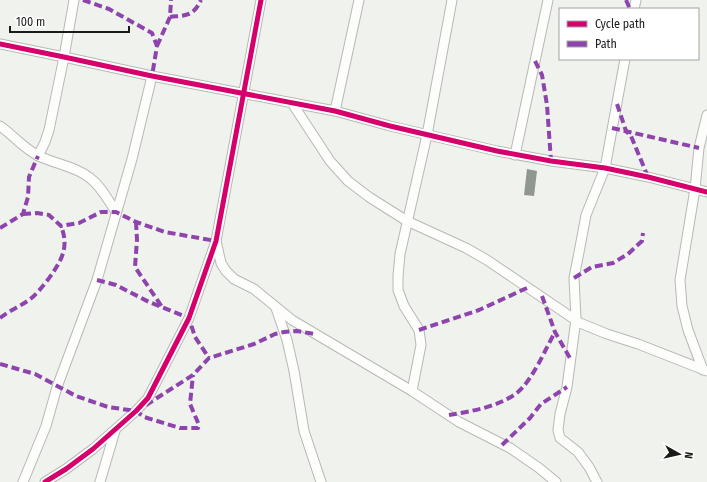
<svg xmlns="http://www.w3.org/2000/svg" width="707" height="482" viewBox="0 0 707 482" font-family="'Fira Sans Condensed',sans-serif">
	<style>
		.building { fill: #909691 }
		.lines { fill: none; stroke-linecap: round; stroke-linejoin: round }
		.minor-casing { stroke: #b7b9b6; stroke-width: 11 }
		.minor { stroke: #fdfdfc; stroke-width: 9 }
		.quiet { stroke: #8e44ad; stroke-width: 4; stroke-dasharray: 8 4; stroke-linecap: butt }
		.cycleway-casing { stroke: #fff; stroke-width: 8 }
		.cycleway { stroke: #d6006c; stroke-width: 5 }
	</style>
	<rect width="100%" height="100%" fill="#eff2ed"/>
	<polygon class="building" points="527,169 537,171 534,196 524,195"/>
	<g class="lines">
		<defs>
			<g id="minor">
				<polyline points="634,9 636,0"/>
				<polyline points="0,44 64,57 152,76 335,111 390,126 497,151 551,161 605,168 648,177 707,192"/>
				<polyline points="292,103 330,161 348,181 369,197 407,221 466,248 487,260 580,323 607,334 638,344 707,371"/>
				<polyline points="335,111 359,0"/>
				<path d="M0 126C13 135 24 149 39 156 55 164 75 166 90 178 101 186 108 200 116 212"/>
				<polyline points="515,155 548,0"/>
				<polyline points="38,156 45,142 49,130 64,57 74,0"/>
				<polyline points="216,241 221,263 226,271 234,279 254,289 292,320 412,391 459,422 510,448 539,468 556,482"/>
				<polyline points="276,308 287,340 294,371 304,431 321,482"/>
				<polyline points="703,370 688,330 682,306 680,280 695,189 699,148 707,115"/>
				<polyline points="412,391 421,345 419,330 404,306 398,290 398,276 400,254 427,135 452,0"/>
				<polyline points="23,482 46,426 57,387 97,280 132,159 152,76"/>
				<polyline points="45,482 66,469 93,449 136,411 148,398 189,318 216,241 261,0"/>
				<polyline points="100,482 115,431"/>
				<polyline points="597,482 589,467 578,452 560,438 558,430 560,414 567,387 576,319 574,278 580,247 586,215 605,168 625,59"/>
			</g>
		</defs>
		<use href="#minor" class="minor-casing"/>
		<use href="#minor" class="minor"/>
		<g class="quiet">
			<polyline points="83,0 109,9 152,33 157,46 152,76"/>
			<polyline points="626,0 630,9"/>
			<path d="M170 17C186 15 193 17 201 0"/>
			<polyline points="157,46 170,17 171,0"/>
			<polyline points="535,61 542,75 547,105 551,161"/>
			<polyline points="617,104 626,131 631,136 648,177"/>
			<polyline points="612,128 699,148"/>
			<polyline points="23,214 37,213 49,215 61,226 79,223 101,212 116,212 136,222 165,232 216,241"/>
			<polyline points="136,222 137,240 135,267 162,307"/>
			<polyline points="0,228 23,214 28,197 29,177 38,156"/>
			<polyline points="574,278 592,267 613,263 628,254 642,241 643,233"/>
			<polyline points="97,280 116,285 149,302 189,318 195,337 209,358"/>
			<polyline points="542,296 555,332 571,360"/>
			<path d="M0 318C10 310 19 307 29 300 39 293 58 268 62 256 66 246 65 236 61 226"/>
			<polyline points="419,330 479,310 529,287"/>
			<polyline points="0,364 35,374 76,396 108,407 136,411 144,417 180,428 198,428 199,425 190,404 193,375"/>
			<polyline points="146,405 193,375 209,358 254,344 275,334 284,332 297,331 315,334"/>
			<path d="M449 415C472 411 499 407 518 392 533 379 545 350 555 332"/>
			<polyline points="502,445 530,418 541,404 567,387"/>
		</g>
		<defs>
			<g id="cycleway">
				<polyline points="0,44 64,57 152,76 335,111 390,126 497,151 551,161 605,168 648,177 707,192"/>
				<polyline points="45,482 66,469 93,449 136,411 148,398 189,318 216,241 261,0"/>
			</g>
		</defs>
		<use href="#cycleway" class="cycleway-casing"/>
		<use href="#cycleway" class="cycleway"/>
	</g>
	<rect x="559" y="8" width="140" height="52" fill="#ffffff" stroke="#a4a4a3"/>
	<rect x="567" y="21" width="20" height="6" fill="#d6006c" stroke="#a4a4a3"/>
	<text x="595" y="28" font-size="12" fill="#1b1c1a">Cycle path</text>
	<rect x="567" y="41" width="20" height="6" fill="#8e44ad" stroke="#a4a4a3"/>
	<text x="595" y="48" font-size="12" fill="#1b1c1a">Path</text>
	<g transform="translate(679 454) rotate(98)" stroke="#ffffff" stroke-width="3" paint-order="stroke">
	<path d="M0-3L7 15L0 10L-7 15Z" fill="#1b1c1a"/>
	<text y="-6" font-size="11" font-weight="bold" text-anchor="middle" fill="#1b1c1a">N</text>
	</g>
	<path d="M10 26v6h119v-6" fill="none" stroke="#1b1c1a" stroke-width="2"/>
	<text x="16" y="26" font-size="12" fill="#1b1c1a" stroke="#ffffff" stroke-width="3" paint-order="stroke">100 m</text>
</svg>
